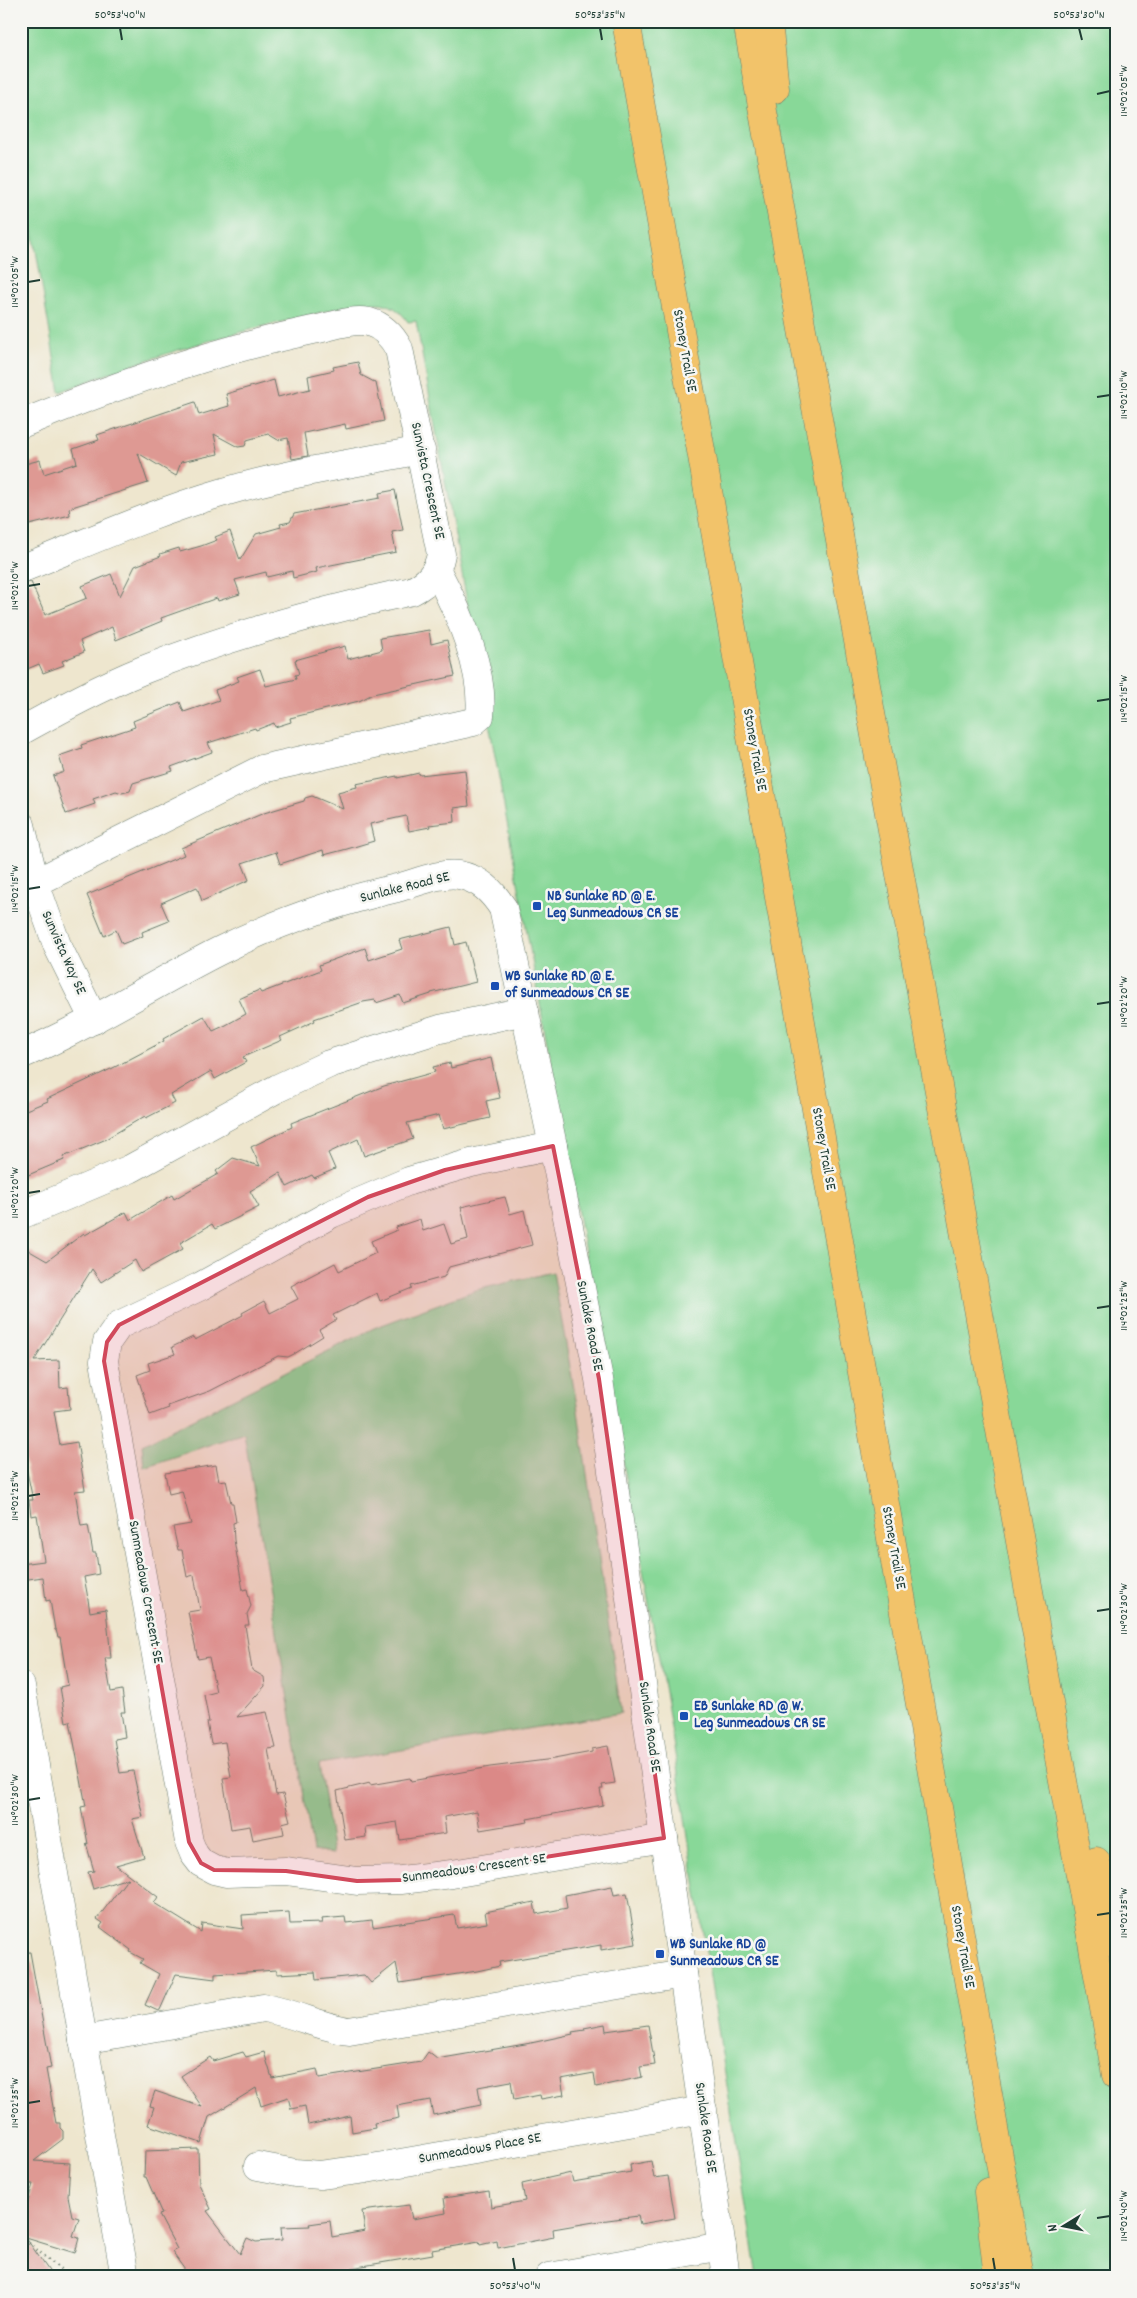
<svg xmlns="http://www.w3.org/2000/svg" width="1137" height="2298" viewBox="0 0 1137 2298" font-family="Dekko,sans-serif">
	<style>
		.green { fill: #88d898; stroke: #548a66 }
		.building { fill: #de9993 }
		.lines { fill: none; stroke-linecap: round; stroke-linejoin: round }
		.minor-casing { stroke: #67786a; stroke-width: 29 }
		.highway-casing { stroke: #67786a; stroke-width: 29 }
		.path { stroke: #67786a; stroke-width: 3; stroke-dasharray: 1 4; stroke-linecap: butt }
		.minor { stroke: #fff; stroke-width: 28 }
		.highway { stroke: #f2c36a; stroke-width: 28 }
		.marked { fill: #d1495b; fill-opacity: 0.2; stroke: #d1495b; stroke-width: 4; stroke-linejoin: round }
		.ticks { fill: none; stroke: #1f3d34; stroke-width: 2 }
		.transit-dot { fill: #1a4fb4; stroke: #f6f6f2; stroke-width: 2 }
		.labels { text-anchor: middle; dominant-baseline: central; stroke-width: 5; stroke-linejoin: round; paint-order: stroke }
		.street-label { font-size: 15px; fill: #1f3d34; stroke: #f6f6f2 }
		.transit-label { font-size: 15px; font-weight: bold; fill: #164399; stroke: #f6f6f2; text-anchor: start }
		.neatline { fill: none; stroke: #1f3d34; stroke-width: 2 }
		.ticks-label { font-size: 12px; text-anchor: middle; fill: #1f3d34 }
	</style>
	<rect width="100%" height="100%" fill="#f6f6f2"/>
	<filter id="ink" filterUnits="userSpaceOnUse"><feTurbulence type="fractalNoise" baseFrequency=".02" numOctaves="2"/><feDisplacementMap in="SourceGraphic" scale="10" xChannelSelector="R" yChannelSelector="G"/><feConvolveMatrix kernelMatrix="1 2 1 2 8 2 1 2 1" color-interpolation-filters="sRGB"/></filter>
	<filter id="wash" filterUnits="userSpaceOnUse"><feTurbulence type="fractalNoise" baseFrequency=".0096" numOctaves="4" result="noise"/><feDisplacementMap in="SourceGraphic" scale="20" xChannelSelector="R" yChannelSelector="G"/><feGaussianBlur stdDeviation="1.12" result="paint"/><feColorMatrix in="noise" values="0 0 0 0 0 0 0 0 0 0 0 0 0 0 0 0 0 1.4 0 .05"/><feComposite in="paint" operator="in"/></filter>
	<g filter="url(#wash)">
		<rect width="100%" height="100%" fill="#eee6ce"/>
		<g class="green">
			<path d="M21 21H1116V2277H757L667 1703 416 321 408 322C401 311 390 303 377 303 351 303 323 312 299 318 217 336 138 361 60 392L21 162Z"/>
			<polygon points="553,1272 578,1411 621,1713 319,1764 333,1854 313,1851 244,1433 144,1467 142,1445 374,1328 476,1290"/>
		</g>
		<g id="blocks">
			<g class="building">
				<polygon points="358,362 361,375 376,383 384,421 346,429 345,424 304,433 308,456 292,459 288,438 278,440 268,434 247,440 245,446 238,447 214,434 218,454 181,462 176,476 138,453 148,483 69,508 70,515 21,527 21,465 40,460 44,474 77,463 73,449 99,440 97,435 195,402 199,415 229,406 226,394 274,380 278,397 310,389 308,376 334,370 333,367"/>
				<polygon points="395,490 403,530 392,532 396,552 316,568 317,572 293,578 292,571 267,577 266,572 235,580 240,594 218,601 217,598 161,618 162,621 116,640 112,627 80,641 84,652 62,661 64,665 43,673 39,664 25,670 21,660 21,584 31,582 45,615 87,598 82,586 111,574 120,596 135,566 161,556 160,554 179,548 180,552 201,546 217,540 215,537 230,531 240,560 256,534 281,527 280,524 290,522 294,514 380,498 379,493"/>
				<polygon points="429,630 431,644 447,640 455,676 373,694 359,701 290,718 291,722 275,727 274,723 256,730 255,728 208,743 212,752 171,767 173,771 133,783 130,791 122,793 116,791 93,799 95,804 66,814 53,776 64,772 59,756 82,748 81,745 135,727 133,721 180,702 184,712 219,700 215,690 239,681 237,677 260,669 266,686 296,679 295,675 299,674 295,660 345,646 348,659 382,650 380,638"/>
				<polygon points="465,770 469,806 454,808 455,822 429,825 430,827 409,831 406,816 370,824 374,841 347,849 324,855 323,850 280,864 276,852 242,863 249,880 202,901 197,887 161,903 169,921 142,932 143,936 122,944 116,930 104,936 87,895 184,855 181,848 264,813 304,801 305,798 312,796 343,809 338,792 357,787 356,784 397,776 397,778 419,773 420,775"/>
				<polygon points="451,927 455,945 466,942 476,982 431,993 431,994 403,1003 400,995 376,1003 375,1000 363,1002 314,1019 315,1021 280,1037 282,1040 243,1057 246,1062 215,1079 211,1071 171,1095 175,1103 146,1118 145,1116 104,1140 63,1157 64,1160 21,1178 21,1112 48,1101 47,1099 113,1068 164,1041 163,1039 204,1016 213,1031 226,1025 246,1014 239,999 259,990 261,993 321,970 319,965 365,948 369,960 402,949 399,940"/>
				<polygon points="491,1058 500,1098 486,1101 490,1118 443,1129 439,1115 407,1123 413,1139 364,1156 358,1139 328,1153 335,1169 314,1178 312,1175 287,1187 280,1173 250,1191 259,1207 215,1229 212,1224 180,1243 183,1249 141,1272 135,1260 101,1282 92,1269 34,1361 59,1360 60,1388 68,1387 70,1409 54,1411 60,1445 77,1442 85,1490 75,1491 81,1526 88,1525 93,1553 96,1553 99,1574 84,1577 87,1593 90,1612 106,1609 111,1658 105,1658 111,1692 122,1690 125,1712 121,1712 125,1737 114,1739 120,1773 133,1771 143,1817 132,1819 144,1857 116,1865 158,1897 154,1903 201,1932 202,1923 243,1929 242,1915 289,1912 290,1924 322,1923 321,1919 345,1917 346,1923 372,1920 373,1927 454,1915 457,1928 487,1923 485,1912 534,1902 536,1914 567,1908 565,1895 612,1886 614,1895 627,1893 636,1944 601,1950 601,1945 560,1952 499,1962 500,1966 477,1971 400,1983 396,1963 371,1983 364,1975 316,1980 315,1972 277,1974 277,1970 215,1974 215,1979 176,1974 160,2010 158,2011 145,2005 159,1974 140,1963 143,1959 130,1952 131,1950 100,1927 103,1923 97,1919 128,1878 93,1889 88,1872 94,1871 86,1843 88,1844 81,1807 86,1806 70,1721 66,1722 60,1687 68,1685 60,1637 58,1637 56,1630 55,1630 50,1600 46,1601 43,1577 21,1580 21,1564 44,1561 37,1515 31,1516 29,1500 33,1500 21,1444 21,1246 47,1261 84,1233 85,1235 126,1212 130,1220 172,1195 174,1199 218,1174 216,1171 233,1158 260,1166 251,1147 292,1127 291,1123 384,1086 435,1072 433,1067 450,1063 451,1068"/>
				<polygon points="505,1197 510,1214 524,1210 532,1245 449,1267 444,1277 411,1286 412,1288 380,1301 377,1293 333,1315 336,1320 319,1330 323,1336 294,1354 288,1357 278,1356 210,1391 168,1406 169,1408 150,1415 137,1375 150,1370 148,1363 175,1354 172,1347 193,1337 195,1340 243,1315 242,1313 264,1301 270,1313 298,1299 291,1286 335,1263 339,1271 376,1253 371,1241 397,1230 396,1227 420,1219 423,1231 444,1224 451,1244 468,1239 461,1207"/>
				<polygon points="216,1465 219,1481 226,1480 231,1503 233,1503 236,1522 233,1523 234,1540 243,1590 247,1589 251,1606 247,1614 249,1625 245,1625 252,1670 264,1677 265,1686 237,1717 267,1712 276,1748 268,1749 276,1795 283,1794 290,1821 282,1823 284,1834 253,1840 250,1826 231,1829 223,1778 231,1777 225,1742 211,1744 207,1722 209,1722 204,1695 216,1692 209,1657 198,1659 188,1612 200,1610 194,1575 187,1577 182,1550 178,1550 173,1527 191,1524 182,1491 169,1494 165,1473"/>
				<polygon points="608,1746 615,1783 602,1785 603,1789 600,1789 603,1805 527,1819 528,1822 480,1830 477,1811 444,1817 446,1833 400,1840 397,1822 365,1827 366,1837 345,1840 337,1791 370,1783 370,1785 410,1778 411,1781 490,1767 554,1759 592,1752 592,1749"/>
				<polygon points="21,1952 30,1952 51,2068 46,2069 56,2123 60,2123 60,2128 63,2131 63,2139 34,2161 70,2163 68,2196 72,2216 79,2218 73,2236 79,2238 75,2253 26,2238 53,2277 21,2277 21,2226 33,2184 21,2184"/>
				<polygon points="605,2024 606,2031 648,2025 655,2065 640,2067 642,2077 596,2087 594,2073 561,2079 564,2095 541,2099 540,2095 514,2100 511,2081 478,2087 481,2105 433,2115 430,2100 397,2106 399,2118 374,2123 375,2128 352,2132 350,2116 308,2125 305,2106 291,2109 288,2097 261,2106 256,2088 209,2117 201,2143 148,2125 154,2107 150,2106 155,2091 202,2107 181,2076 210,2057 213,2061 243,2052 246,2057 264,2052 272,2078 317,2069 319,2078 421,2062 428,2052 437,2059 531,2043 573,2034 572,2032 585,2030 584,2028"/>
				<polygon points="198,2149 199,2184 211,2209 207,2211 240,2254 247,2238 256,2242 282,2240 281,2227 310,2226 309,2224 330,2221 332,2237 365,2231 362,2211 409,2205 412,2219 446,2213 444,2198 489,2191 491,2207 525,2201 522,2184 571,2173 573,2182 631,2172 630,2165 651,2161 654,2178 668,2176 675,2218 640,2224 638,2216 600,2221 553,2229 554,2237 498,2248 497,2241 480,2245 479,2242 432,2250 433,2254 351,2268 351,2274 329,2277 190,2277 172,2252 177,2249 159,2215 162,2214 146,2177 144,2177 145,2151"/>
			</g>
		</g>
	</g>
	<g filter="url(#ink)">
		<use href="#blocks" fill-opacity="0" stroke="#67786a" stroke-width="1"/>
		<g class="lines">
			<defs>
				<g id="minor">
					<path d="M21 424C116 385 212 351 313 330 330 327 352 318 369 322 383 326 392 336 399 349L441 554C438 572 428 583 412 591 320 611 230 635 143 670 101 687 61 709 21 731"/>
					<path d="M21 569C88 542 155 512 224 492 288 473 355 463 421 450"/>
					<polyline points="21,825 35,883 57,945 94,1020"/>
					<path d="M21 890 262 769 473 722 480 716C485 669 458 610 436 569"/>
					<path d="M21 1055C90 1025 152 985 219 951 275 923 336 902 397 888 416 883 440 872 459 875 480 879 492 891 503 908L553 1146 599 1379 726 2277"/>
					<polyline points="553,1146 471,1163 409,1181 331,1214 201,1286 119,1325 107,1342 104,1361 189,1842 194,1854 201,1863 214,1870 227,1873 286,1871 357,1881 401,1880 452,1874 664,1838"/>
					<polyline points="21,1215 130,1169 278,1088 329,1064 440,1029 525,1011"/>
					<polyline points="21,1686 125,2277"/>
					<path d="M83 2040 263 2008C293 2012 320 2027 349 2031L683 1974"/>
					<polyline points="258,2166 295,2173 320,2175 366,2169 703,2110"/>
					<polyline points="549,2277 722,2246"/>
				</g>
				<g id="highway">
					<polyline points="626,21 1020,2277"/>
					<path d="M747 21C867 706 998 1389 1116 2075"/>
					<polyline points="768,21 775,89"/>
					<polyline points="1096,1861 1116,1944"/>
					<polyline points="988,2192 998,2277"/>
				</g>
			</defs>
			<use href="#minor" class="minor-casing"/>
			<use href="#highway" class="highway-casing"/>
			<polyline class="path" points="21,2237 70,2277"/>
			<use href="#minor" class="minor"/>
			<use href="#highway" class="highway"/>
		</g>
	</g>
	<path class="marked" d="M553 1146 599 1379 664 1838 401 1880 357 1881 286 1871 214 1870 201 1863 189 1842 104 1361 107 1342 119 1325 368 1197 445 1170Z"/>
	<path class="ticks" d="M120 28 122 40M600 28 602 40M1079 28 1082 40M1097 94 1110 91M28 282 40 280M1097 397 1110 395M28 586 40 584M1097 701 1110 699M28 889 40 887M1097 1004 1110 1002M28 1193 40 1191M1097 1308 1110 1306M28 1496 40 1494M1097 1611 1110 1609M28 1800 40 1798M1097 1915 1110 1913M28 2103 40 2101M1097 2218 1110 2216M513 2258 515 2270M993 2258 995 2270"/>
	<g class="transit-dot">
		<rect x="532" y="901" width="10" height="10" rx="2.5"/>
		<rect x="490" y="981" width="10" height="10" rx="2.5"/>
		<rect x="679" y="1711" width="10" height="10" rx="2.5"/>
		<rect x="655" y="1949" width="10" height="10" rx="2.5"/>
	</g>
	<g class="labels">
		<g class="street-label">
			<text transform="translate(684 351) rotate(80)">Stoney Trail SE</text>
			<text transform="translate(427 481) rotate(78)">Sunvista Crescent SE</text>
			<text transform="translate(754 750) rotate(80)">Stoney Trail SE</text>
			<text transform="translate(405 888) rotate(-14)">Sunlake Road SE</text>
			<text transform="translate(63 953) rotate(66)">Sunvista Way SE</text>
			<text transform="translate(823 1149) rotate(80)">Stoney Trail SE</text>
			<text transform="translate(589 1326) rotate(79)">Sunlake Road SE</text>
			<text transform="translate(893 1548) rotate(80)">Stoney Trail SE</text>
			<text transform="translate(145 1592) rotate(80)">Sunmeadows Crescent SE</text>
			<text transform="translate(649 1727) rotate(82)">Sunlake Road SE</text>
			<text transform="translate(474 1869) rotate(-8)">Sunmeadows Crescent SE</text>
			<text transform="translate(962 1947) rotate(80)">Stoney Trail SE</text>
			<text transform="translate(705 2128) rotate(82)">Sunlake Road SE</text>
			<text transform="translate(480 2149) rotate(-10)">Sunmeadows Place SE</text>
		</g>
		<g class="transit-label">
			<text x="547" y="897">NB Sunlake RD @ E.<tspan x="547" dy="17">Leg Sunmeadows CR SE</tspan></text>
			<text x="505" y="977">WB Sunlake RD @ E.<tspan x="505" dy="17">of Sunmeadows CR SE</tspan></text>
			<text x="694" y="1707">EB Sunlake RD @ W.<tspan x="694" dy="17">Leg Sunmeadows CR SE</tspan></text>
			<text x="670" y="1945">WB Sunlake RD @<tspan x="670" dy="17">Sunmeadows CR SE</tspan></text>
		</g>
	</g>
	<rect width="1137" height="2298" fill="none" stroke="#f6f6f2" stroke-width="55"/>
	<g transform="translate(1064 2226) rotate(260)" stroke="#f6f6f2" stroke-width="4" paint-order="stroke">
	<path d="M0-4L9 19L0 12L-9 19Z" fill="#1f3d34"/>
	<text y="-8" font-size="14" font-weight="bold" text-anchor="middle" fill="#1f3d34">N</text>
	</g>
	<rect x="28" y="28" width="1082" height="2242" class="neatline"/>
	<g class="ticks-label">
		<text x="120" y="18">50°53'40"N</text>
		<text x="600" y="18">50°53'35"N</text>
		<text x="1079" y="18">50°53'30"N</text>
		<text transform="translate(1123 91) rotate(-90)" y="4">114°02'05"W</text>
		<text transform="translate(14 282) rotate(-90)" y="4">114°02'05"W</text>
		<text transform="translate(1123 395) rotate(-90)" y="4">114°02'10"W</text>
		<text transform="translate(14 586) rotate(-90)" y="4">114°02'10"W</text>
		<text transform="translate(1123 699) rotate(-90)" y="4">114°02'15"W</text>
		<text transform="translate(14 889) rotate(-90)" y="4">114°02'15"W</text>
		<text transform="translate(1123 1002) rotate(-90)" y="4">114°02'20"W</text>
		<text transform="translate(14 1193) rotate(-90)" y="4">114°02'20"W</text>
		<text transform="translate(1123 1306) rotate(-90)" y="4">114°02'25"W</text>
		<text transform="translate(14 1496) rotate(-90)" y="4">114°02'25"W</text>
		<text transform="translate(1123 1609) rotate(-90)" y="4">114°02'30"W</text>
		<text transform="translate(14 1800) rotate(-90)" y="4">114°02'30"W</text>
		<text transform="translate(1123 1913) rotate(-90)" y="4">114°02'35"W</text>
		<text transform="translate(14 2103) rotate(-90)" y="4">114°02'35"W</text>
		<text transform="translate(1123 2216) rotate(-90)" y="4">114°02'40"W</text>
		<text x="515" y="2289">50°53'40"N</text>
		<text x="995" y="2289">50°53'35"N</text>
	</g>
</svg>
